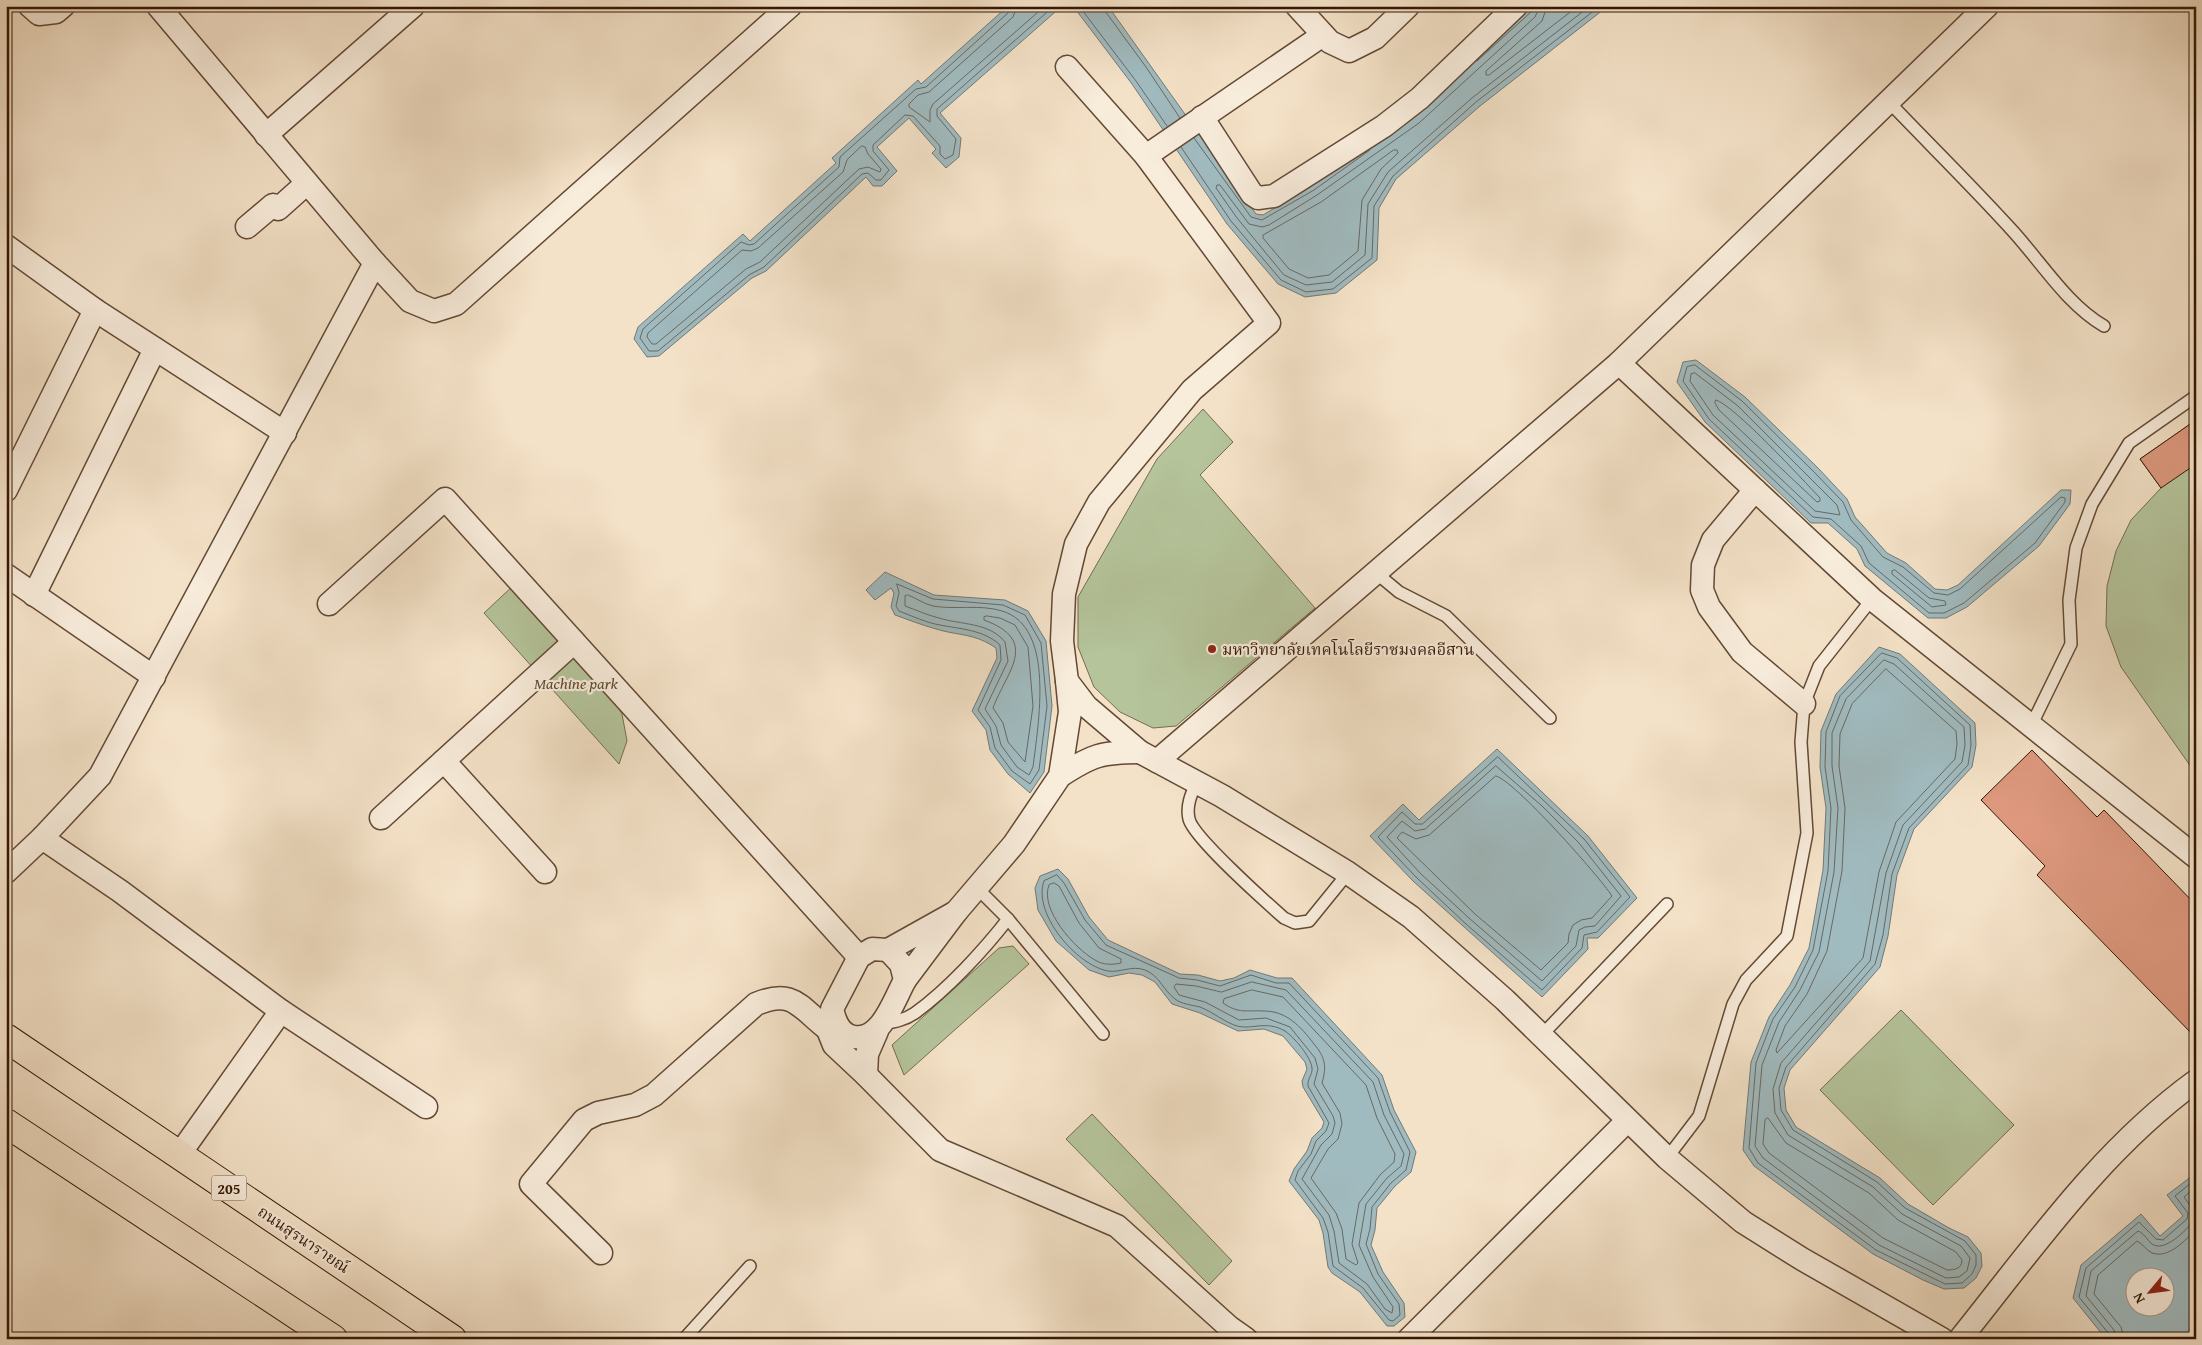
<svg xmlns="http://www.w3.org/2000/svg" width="2202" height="1345" viewBox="0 0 2202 1345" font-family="'Gentium Book Plus','Noto Serif Thai',serif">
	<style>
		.green { fill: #b5c49b; stroke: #746d50 }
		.water { fill: #a0bbc0; stroke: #747975; fill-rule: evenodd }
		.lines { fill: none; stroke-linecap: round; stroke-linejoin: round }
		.shore { stroke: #6a6862; stroke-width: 1 }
		.building { fill: #dd987e; stroke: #331604 }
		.lane-casing { stroke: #634935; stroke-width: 14 }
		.street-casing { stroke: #634935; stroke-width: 25 }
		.primary-casing { stroke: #331604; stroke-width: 30 }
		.lane { stroke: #f8ecdb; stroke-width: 11 }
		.street { stroke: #f8ecdb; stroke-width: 22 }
		.primary { stroke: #f4e2c8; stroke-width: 28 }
		.poi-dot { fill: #8f2418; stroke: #f8ecdb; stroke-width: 2 }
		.labels { text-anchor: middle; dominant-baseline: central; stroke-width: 4.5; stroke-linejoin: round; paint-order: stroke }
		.shield { fill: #f8ecdb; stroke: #6e5644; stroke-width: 1 }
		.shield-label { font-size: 15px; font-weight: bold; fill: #331604 }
		.poi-label { font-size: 16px; fill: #331604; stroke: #f8ecdb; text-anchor: start }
		.park-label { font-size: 16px; font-style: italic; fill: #5a4a31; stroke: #f8ecdb }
		.street-label { font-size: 16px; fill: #331604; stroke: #f8ecdb }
	</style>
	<rect width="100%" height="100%" fill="#f4e2c8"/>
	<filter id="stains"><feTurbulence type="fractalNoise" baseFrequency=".004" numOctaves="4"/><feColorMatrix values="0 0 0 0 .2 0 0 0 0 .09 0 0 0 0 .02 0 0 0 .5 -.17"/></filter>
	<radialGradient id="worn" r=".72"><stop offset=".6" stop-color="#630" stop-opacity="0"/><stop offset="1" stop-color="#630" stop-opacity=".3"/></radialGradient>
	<g class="green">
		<polygon points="1203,409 1233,442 1200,475 1315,608 1176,726 1153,728 1120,712 1094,687 1078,647 1078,597 1157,459"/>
		<polygon points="2196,420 2196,774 2121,667 2106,626 2107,586 2116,551 2131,520 2161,488 2140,459"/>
		<polygon points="515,584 609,688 622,714 627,741 619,764 484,613"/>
		<polygon points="1013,946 1029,964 904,1075 892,1045 999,948"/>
		<polygon points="1901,1010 2014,1125 1933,1205 1820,1090"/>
		<polygon points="1092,1114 1232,1261 1209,1285 1066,1139"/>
	</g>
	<g class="water">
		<polygon points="1008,6 1062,6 940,113 961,138 959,157 946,168 932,153 936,149 909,118 877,147 897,171 882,186 873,186 866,177 766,271 752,278 659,356 647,357 634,339 638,327 743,234 750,241 836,163 832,158 918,80 921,84"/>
		<polygon points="1073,6 1108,6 1256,214 1263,215 1311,186 1354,155 1531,6 1608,6 1480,106 1396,179 1379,208 1377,260 1336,293 1305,297 1278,284 1227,224 1132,84"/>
		<polygon points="1696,360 1745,397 1818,468 1847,499 1855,517 1887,553 1906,563 1935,589 1947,590 1958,585 2061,490 2071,490 2070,504 2039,546 1967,607 1946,618 1928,618 1865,566 1857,549 1828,523 1811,523 1705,422 1677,382 1683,362"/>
		<path d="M885 572 934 595 1005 600 1028 611 1046 641 1052 706 1044 772 1030 793 1008 774 990 750 986 730 972 711 997 658 996 648C974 633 959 636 936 629 922 625 909 620 895 615L891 607 894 593 891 588 875 600 866 590Z"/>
		<polygon points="1879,647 1900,654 1975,723 1976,745 1972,767 1914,829 1897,875 1888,936 1880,967 1790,1070 1784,1088 1786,1110 1796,1127 1880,1178 1908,1204 1949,1228 1968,1237 1981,1253 1982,1266 1976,1278 1964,1288 1944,1289 1923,1280 1873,1254 1754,1166 1743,1150 1751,1062 1769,1017 1790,985 1809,948 1823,870 1826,808 1820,767 1821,731 1836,694"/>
		<polygon points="1497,749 1588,836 1637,898 1598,938 1587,938 1588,949 1542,997 1413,881 1370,836 1403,804 1419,820"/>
		<polygon points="1058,869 1068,879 1089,917 1108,940 1180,974 1198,975 1220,981 1234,978 1250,970 1277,978 1292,978 1382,1075 1394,1110 1416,1152 1411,1172 1395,1186 1377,1208 1375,1230 1371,1245 1383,1272 1404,1303 1405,1317 1394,1326 1387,1326 1360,1292 1332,1273 1328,1267 1323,1233 1319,1220 1289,1181 1294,1169 1307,1151 1312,1138 1322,1128 1324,1122 1303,1087 1302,1081 1307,1069 1305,1062 1283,1036 1264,1029 1238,1031 1200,1013 1172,1004 1155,982 1142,975 1129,973 1109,977 1089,970 1056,941 1038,910 1035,888 1040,876"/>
		<path d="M2196 1173V1324L2180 1339H2106L2073 1298 2081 1265 2141 1214 2160 1236 2183 1216 2167 1195ZM2134 1278H2164V1308H2134Z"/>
	</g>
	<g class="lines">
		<g class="shore">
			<polyline points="1011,6 1009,12 926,87 916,89 840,157 839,167 754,244 749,245 741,242 643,329 640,338 649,351 658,351 749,275 764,267 862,174 868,173 876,180 881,180 889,170 873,151 873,145 905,115 913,116 940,146 940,154 945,159 953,155 956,139 937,116 937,109 1054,6"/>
			<polyline points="1017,6 1013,17 929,92 918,95 909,104 909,107 930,122 930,110 933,104 1045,6"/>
			<polyline points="1079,6 1136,81 1167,126"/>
			<polyline points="1104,6 1105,11 1146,67 1180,118"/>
			<polyline points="1540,6 1535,17 1419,123 1317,195 1269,225 1262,227 1249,224 1220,185 1217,185 1216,188 1237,218 1284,275 1306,285 1332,282 1365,255 1368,204 1388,172 1472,98 1590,6"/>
			<polyline points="1547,6 1542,21 1486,71 1486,75 1489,75 1578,6"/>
			<polyline points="1477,61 1531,12 1533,6"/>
			<polyline points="1194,138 1251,217 1262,220 1314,190 1370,150"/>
			<polygon points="862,146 865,147 868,154 881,169 880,172 868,167 859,169 760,262 746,269 656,344 652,344 647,337 648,333 742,250 751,251 758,248 843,172 847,160"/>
			<polyline points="1181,147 1231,221 1281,280 1306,292 1333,289 1372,258 1374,206 1393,176 1476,102 1600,6"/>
			<polygon points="1394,150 1397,150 1398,153 1381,169 1362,200 1358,251 1329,275 1308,278 1289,269 1263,238 1263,235 1321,202"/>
			<polygon points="1695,365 1742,401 1814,472 1843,502 1851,520 1883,557 1903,567 1934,593 1948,595 1960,589 2061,497 2065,498 2065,502 2035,543 1964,603 1944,613 1929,613 1869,563 1861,546 1831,519 1813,517 1709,419 1683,381 1687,367"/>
			<polygon points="1695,373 1738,406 1837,505 1840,515 1815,511 1713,415 1690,381 1691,374"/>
			<path d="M1716 400C1734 405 1803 480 1820 498V501L1817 502 1719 410 1715 403Z"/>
			<polygon points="1895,570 1929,598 1945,601 1946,605 1932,607 1892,574 1892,571"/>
			<path d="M897 584 933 599 1003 605 1025 615 1041 643 1047 706 1039 770 1030 784 1012 771 995 748 990 727 978 710 1001 660 1000 645C984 630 961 629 940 625 927 623 912 616 899 611L896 606 899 593Z"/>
			<path d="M908 595C916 598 924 604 933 606 955 610 980 604 1002 611 1056 627 1038 725 1033 767L1029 775 1017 767 1001 745 996 726 985 709 1008 661 1005 642C989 622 961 625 939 618 927 615 916 610 905 606V596Z"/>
			<path d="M987 616 1000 618 1015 625 1028 647 1033 706 1025 762 1008 742 1003 723 993 708C1006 672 1041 641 984 620V617Z"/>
			<polygon points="1882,653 1897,658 1970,725 1971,745 1968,765 1909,828 1892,874 1883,935 1875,964 1786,1067 1779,1088 1781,1110 1793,1130 1877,1182 1905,1208 1965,1241 1976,1255 1976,1265 1972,1274 1962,1283 1945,1284 1876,1250 1758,1163 1749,1148 1756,1063 1773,1019 1795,987 1813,950 1828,871 1831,808 1825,767 1826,732 1840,696"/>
			<polygon points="1884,660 1894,664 1964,727 1965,745 1962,762 1903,825 1886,873 1870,961 1781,1063 1773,1089 1775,1113 1788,1135 1873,1187 1902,1214 1961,1246 1970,1258 1967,1271 1959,1277 1946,1278 1879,1245 1763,1158 1755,1146 1762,1065 1779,1022 1800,990 1819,952 1834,872 1838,808 1832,766 1832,733 1846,699"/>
			<polygon points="1886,669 1956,731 1957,744 1955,759 1896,822 1879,872 1863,958 1777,1053 1776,1050 1785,1026 1807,994 1827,951 1842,871 1845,808 1839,766 1840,734 1852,704"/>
			<polygon points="1498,757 1584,839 1630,897 1597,932 1584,935 1582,948 1542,990 1466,924 1416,877 1378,837 1402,812 1415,824 1422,824"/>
			<polygon points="1496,766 1542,806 1579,843 1621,896 1595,926 1585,927 1579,930 1576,946 1542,981 1470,919 1420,873 1387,837 1402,821 1415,831 1425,829"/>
			<path d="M1496 776C1514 780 1599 876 1612 896L1592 918 1581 920 1573 925 1569 934 1568 943 1541 970 1475 914 1397 838 1402 832 1416 839 1429 835Z"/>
			<path d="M1057 875 1064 883 1085 920 1106 945 1179 978 1197 980 1220 986 1251 975 1276 983H1289L1378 1078 1390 1112 1410 1152 1406 1170 1391 1183 1372 1207 1370 1229 1366 1244 1378 1274 1399 1304 1400 1315 1393 1321 1389 1320 1363 1288 1333 1266 1328 1232 1323 1218 1295 1180 1298 1171 1311 1154 1316 1141 1326 1131 1329 1123 1308 1086C1307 1079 1313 1074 1312 1068 1311 1057 1294 1037 1285 1031 1266 1020 1253 1030 1237 1026 1224 1022 1213 1012 1200 1007 1192 1005 1181 1004 1175 999 1163 990 1160 976 1145 970 1132 965 1120 973 1108 971 1076 965 1032 913 1044 881Z"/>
			<path d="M1054 883 1059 886 1079 923 1099 948 1121 959V963C1112 965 1103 965 1095 960 1075 949 1039 909 1049 885Z"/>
			<polygon points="1252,982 1286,990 1373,1082 1384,1115 1404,1154 1401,1166 1387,1178 1366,1204 1359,1245 1373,1277 1393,1307 1392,1313 1385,1309 1367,1284 1339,1263 1334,1231 1329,1215 1302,1179 1321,1145 1332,1134 1335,1123 1333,1116 1314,1084 1318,1069 1315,1058 1290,1027 1266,1018 1239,1020 1205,1002 1179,995 1174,987 1176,984 1196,986 1221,992"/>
			<path d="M1252 990 1283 997 1366 1085 1377 1118 1395 1154 1394 1162 1380 1175 1359 1203 1352 1244 1358 1263 1356 1265 1346 1259 1342 1229 1336 1213 1311 1178 1328 1149 1338 1139 1342 1124 1340 1113 1322 1083C1327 1066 1325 1057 1314 1044 1301 1027 1287 1011 1264 1011 1246 1010 1239 1014 1223 1003L1224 999Z"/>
			<path d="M1768 1118 1786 1143 1869 1193 1898 1220 1956 1252 1962 1260C1962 1269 1954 1270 1947 1270L1883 1238 1769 1153 1763 1144 1765 1120Z"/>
			<polyline points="2110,1339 2109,1334 2079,1297 2086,1268 2139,1222 2156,1239 2163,1240 2187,1219 2188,1213 2175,1196 2196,1179"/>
			<path d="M2116 1339 2114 1330 2086 1296 2091 1271 2138 1231C2144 1233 2147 1240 2152 1244 2164 1253 2187 1230 2193 1221L2194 1211 2184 1197 2196 1187"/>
			<path d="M2124 1339 2121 1327 2094 1294 2098 1275 2137 1241C2143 1244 2146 1250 2152 1253 2169 1259 2185 1240 2196 1230"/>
		</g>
	</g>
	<g class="building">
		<polygon points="2196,420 2196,464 2161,488 2140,459"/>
		<polygon points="2032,750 2097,817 2104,810 2196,905 2196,1038 2037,875 2045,866 1981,800"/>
	</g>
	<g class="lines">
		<defs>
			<g id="lane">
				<path d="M1889 102C1929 144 1971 185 2010 228 2040 260 2066 304 2104 326"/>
				<polyline points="1375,572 1399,592 1446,616 1550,718"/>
				<polyline points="2031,726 2071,644 2069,600 2076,548 2092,504 2129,443 2196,396"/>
				<path d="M1197 782C1191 794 1186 806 1189 819 1193 837 1267 903 1284 918L1295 923 1309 921 1348 873"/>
				<polyline points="1008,919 1103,1034"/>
				<path d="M882 1024C894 1022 905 1020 915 1013 948 989 983 951 1008 919L977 888"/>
				<polyline points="1541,1036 1667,904"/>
				<polyline points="1667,1158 1699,1116 1733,1004 1746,980 1787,936 1807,833 1801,742 1804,704 1819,666 1872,599"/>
				<polyline points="684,1339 750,1266"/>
			</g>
			<g id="street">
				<polyline points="30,6 39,14 56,12 63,6"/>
				<polyline points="158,6 375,263"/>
				<polyline points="1297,6 1330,42 1349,51 1375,38 1408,6"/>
				<polyline points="1067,67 1146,156 1269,323 1192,390 1099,502 1076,544 1064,594 1062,641 1067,681"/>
				<polyline points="1202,117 1252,194 1258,198 1274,196 1384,126 1420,98 1516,6"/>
				<polyline points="266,135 413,6"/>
				<polyline points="1146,156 1323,35"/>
				<polyline points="247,227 273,205 278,209 307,183"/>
				<polyline points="6,246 95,310 285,433"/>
				<polyline points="1619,363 1872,599 2196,857"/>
				<polyline points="6,490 95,310"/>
				<polyline points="1755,490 1713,540 1703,565 1702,590 1709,607 1742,652 1804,704"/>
				<polyline points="6,575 154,677"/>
				<polyline points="34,595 155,349"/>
				<polyline points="329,604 445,499 859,957"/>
				<polyline points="1140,752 1222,796 1348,873 1411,917 1505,1000 1667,1158 1743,1222 1802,1259 1942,1339"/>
				<polyline points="444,761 545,872"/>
				<polyline points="1157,761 1619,363 1987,6"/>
				<polyline points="381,818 574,642"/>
				<polyline points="42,838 120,891 281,1011 426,1107"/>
				<polyline points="6,872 42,838 100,776 375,263 410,301 434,311 456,304 790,6"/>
				<path d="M956 912 1014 844 1060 776 1070 712 1067 681 1086 706 1140 752C1102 752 1092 755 1060 776"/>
				<path d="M872 949 888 950 901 964 905 980C894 1000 881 1042 854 1037 840 1035 835 1022 832 1009L859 957Z"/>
				<polyline points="888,950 956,912 905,980"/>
				<polyline points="826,1025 834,1045 866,1075 867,1054 877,1031"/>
				<polyline points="866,1075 940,1150 1117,1226 1229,1327 1246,1339"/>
				<polyline points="179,1155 281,1011"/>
				<path d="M601 1253 531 1184 584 1120 598 1113 635 1105 654 1095 756 1004C792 989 798 1005 825 1027"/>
				<polyline points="1409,1339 1627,1121"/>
				<path d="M1960 1339C2033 1248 2101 1150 2196 1081"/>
			</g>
			<g id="primary">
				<polyline points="6,1038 452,1339"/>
				<polyline points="6,1123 333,1339"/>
			</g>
		</defs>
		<use href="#lane" class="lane-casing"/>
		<use href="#street" class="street-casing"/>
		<use href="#primary" class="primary-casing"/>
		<use href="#lane" class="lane"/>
		<use href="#street" class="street"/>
		<use href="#primary" class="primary"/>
	</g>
	<circle class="poi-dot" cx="1212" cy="649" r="5"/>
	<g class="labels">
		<rect class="shield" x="211.5" y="1175.5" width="35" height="25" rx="4"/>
		<g class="shield-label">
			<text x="229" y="1188">205</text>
		</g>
		<g class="poi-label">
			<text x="1222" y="649">มหาวิทยาลัยเทคโนโลยีราชมงคลอีสาน</text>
		</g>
		<g class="park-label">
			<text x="576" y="683">Machine park</text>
		</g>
		<g class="street-label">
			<text transform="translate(304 1239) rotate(34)">ถนนสุรนารายณ์</text>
		</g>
	</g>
	<rect width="2202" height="1345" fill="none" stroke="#f4e2c8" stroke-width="25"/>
	<rect x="8" y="8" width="2187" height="1330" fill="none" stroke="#331604" stroke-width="2.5"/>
	<rect x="12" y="12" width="2177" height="1320" fill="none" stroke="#331604"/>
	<g transform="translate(2150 1292) rotate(241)"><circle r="24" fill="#f8ecdb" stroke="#a99685"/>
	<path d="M0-4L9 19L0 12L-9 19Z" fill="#8f2418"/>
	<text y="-8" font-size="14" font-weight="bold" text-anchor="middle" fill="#331604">N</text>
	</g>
	<rect width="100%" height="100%" filter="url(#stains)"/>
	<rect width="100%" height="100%" fill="url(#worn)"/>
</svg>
